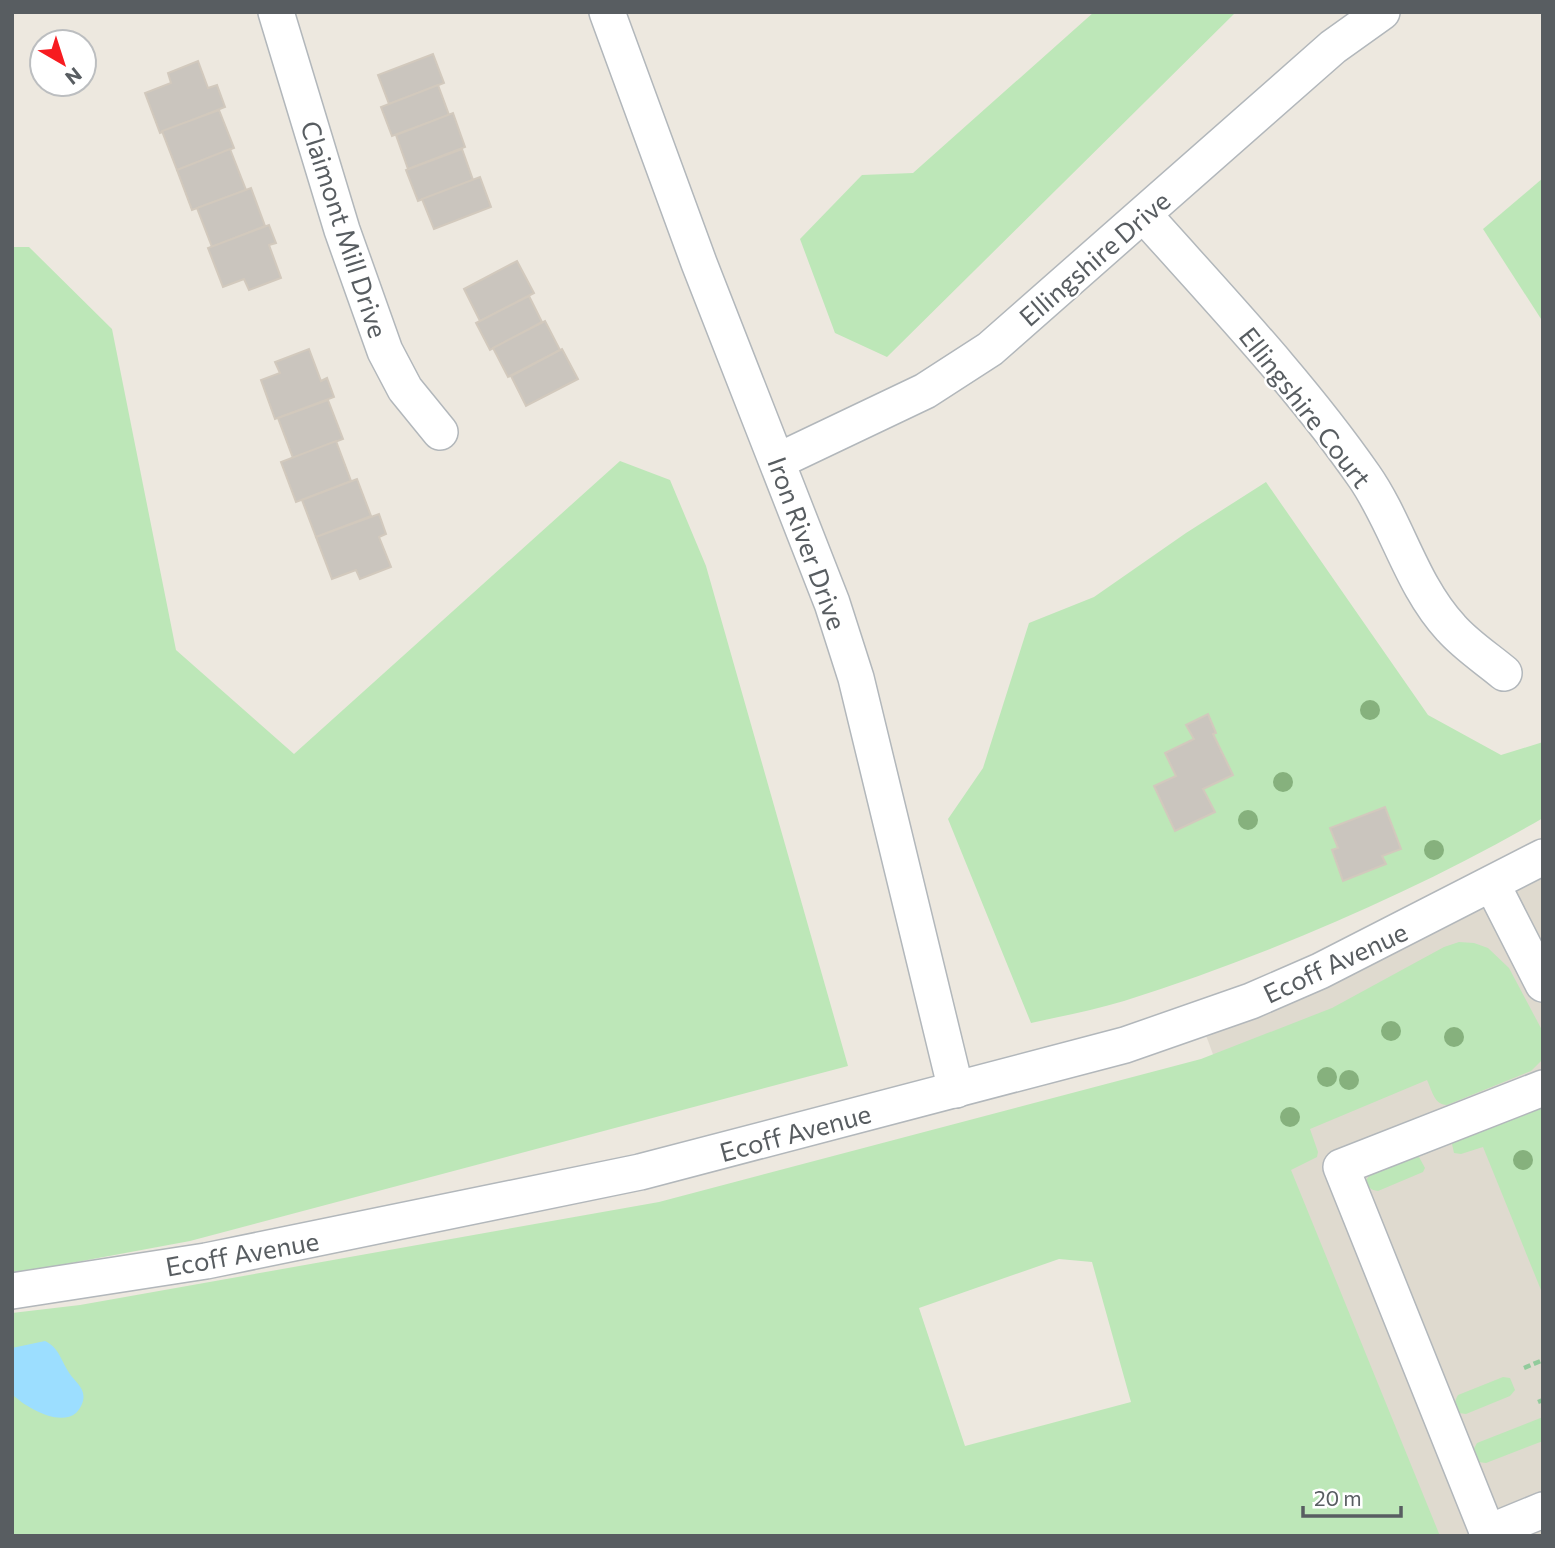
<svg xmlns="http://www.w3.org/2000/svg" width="1555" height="1548" viewBox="0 0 1555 1548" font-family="Commissioner,sans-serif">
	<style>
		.education { fill: #dfdacf }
		.green { fill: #bde7b8; fill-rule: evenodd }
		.water { fill: #9cdeff }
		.building { fill: #cac5be; stroke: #d2c9bd; stroke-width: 2 }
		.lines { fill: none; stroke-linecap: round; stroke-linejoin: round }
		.minor-casing { stroke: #b2b7bb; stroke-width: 38 }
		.path { stroke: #92cb9c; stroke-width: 4.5; stroke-dasharray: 7 3.5; stroke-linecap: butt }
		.minor { stroke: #fff; stroke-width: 35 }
		.tree { fill: #86b17d }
		.labels { text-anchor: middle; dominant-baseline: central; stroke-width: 5; stroke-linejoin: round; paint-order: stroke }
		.street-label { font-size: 26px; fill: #585d61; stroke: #fff }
	</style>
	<rect width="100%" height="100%" fill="#ede8df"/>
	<polygon class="education" points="1543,860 1543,1536 1391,1536 1204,1030"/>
	<g class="green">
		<polygon points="1094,12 1236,12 887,357 835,333 800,239 862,175 913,173"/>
		<polygon points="1543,178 1543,322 1483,229"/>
		<polygon points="12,247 29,247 112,329 176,650 294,754 620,461 670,480 706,566 848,1066 190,1241 12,1274"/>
		<path d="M1266 482 1428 715 1501 755 1543 742V818C1415 892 1266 956 1124 1001 1094 1010 1062 1016 1031 1023L948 819 983 768 1029 623 1094 597 1186 533Z"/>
		<path d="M1459 942 1474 943 1488 948 1509 968 1543 1032V1059L1531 1071 1447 1105C1434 1105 1432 1090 1427 1080L1310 1129 1318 1152 1317 1157 1291 1170 1440 1536H12V1313L80 1305 659 1202 1201 1059 1332 1008 1444 947ZM1059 1259 1092 1262 1131 1402 965 1446 919 1308Z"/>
		<polygon points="1543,1105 1543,1295 1483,1147 1461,1154 1454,1153 1452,1144 1455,1139"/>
		<path d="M1413 1156 1419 1157 1425 1168 1423 1172 1378 1191C1371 1190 1368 1188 1366 1180L1370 1175Z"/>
		<path d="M1503 1377 1510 1378 1515 1390 1510 1396 1466 1414 1459 1413C1454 1406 1454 1402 1458 1395Z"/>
		<polygon points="1543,1417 1543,1441 1486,1463 1478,1462 1473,1450 1477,1443"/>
	</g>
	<path class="water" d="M45 1341C59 1348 60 1358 68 1371 72 1379 81 1384 83 1393 85 1400 81 1408 76 1413 59 1427 25 1407 12 1394V1348Z"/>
	<g class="building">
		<polygon points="433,54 444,83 389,104 378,75"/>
		<polygon points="198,61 208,88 217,85 225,107 160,133 145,93 171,83 168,73"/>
		<polygon points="438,85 449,115 392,136 381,107"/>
		<polygon points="219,110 234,148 177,170 162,131"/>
		<polygon points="453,113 465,147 408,169 396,135"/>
		<polygon points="230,149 246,190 192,210 177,170"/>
		<polygon points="462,149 473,180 418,201 406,170"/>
		<polygon points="480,177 491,207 434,229 422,199"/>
		<polygon points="251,188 265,226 212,247 197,208"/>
		<polygon points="269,225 276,243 269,245 281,278 249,290 244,279 223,287 208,248"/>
		<polygon points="517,261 534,293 480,321 464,289"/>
		<polygon points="529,296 542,322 490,350 476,323"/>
		<polygon points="545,321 560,350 508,377 493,348"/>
		<polygon points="309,349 321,381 327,378 334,397 275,419 261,380 280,373 275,362"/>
		<polygon points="562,349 578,379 526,406 511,376"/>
		<polygon points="328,400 343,439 293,458 278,418"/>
		<polygon points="336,441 351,481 296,502 281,462"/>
		<polygon points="357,479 371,516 316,537 302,500"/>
		<polygon points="379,514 386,534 379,537 391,567 360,579 356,570 332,579 316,537"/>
		<polygon points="1208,714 1216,733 1213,734 1233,775 1203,789 1215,812 1175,831 1154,786 1176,776 1165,753 1194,739 1186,725"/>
		<polygon points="1385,807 1401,849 1382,856 1386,864 1343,881 1332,850 1338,848 1330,828"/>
	</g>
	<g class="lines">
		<defs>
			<g id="minor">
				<polyline points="276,12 342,230 385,351 405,389 440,432"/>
				<polyline points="607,12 699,263 832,603 856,678 956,1090"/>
				<path d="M1144 215C1218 298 1300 384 1364 476 1397 523 1411 585 1451 628 1466 645 1486 658 1504 673"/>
				<polyline points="778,461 925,391 990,349 1333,47 1382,12"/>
				<polyline points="1492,884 1543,984"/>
				<polyline points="12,1291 206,1261 640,1172 1125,1045 1251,1001 1320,971 1543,857"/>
				<polyline points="1487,1533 1543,1510"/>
				<polyline points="1489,1536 1341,1167 1543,1088"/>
			</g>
		</defs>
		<use href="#minor" class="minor-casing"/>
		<g class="path">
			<polyline points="1524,1368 1543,1360"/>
			<polyline points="1538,1402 1543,1400"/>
		</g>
		<use href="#minor" class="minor"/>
	</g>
	<g class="tree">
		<circle cx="1370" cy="710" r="10"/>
		<circle cx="1283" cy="782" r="10"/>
		<circle cx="1248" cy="820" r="10"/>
		<circle cx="1434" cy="850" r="10"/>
		<circle cx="1391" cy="1031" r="10"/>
		<circle cx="1454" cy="1037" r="10"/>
		<circle cx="1327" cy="1077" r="10"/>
		<circle cx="1349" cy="1080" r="10"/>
		<circle cx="1290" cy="1117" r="10"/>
		<circle cx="1523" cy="1160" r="10"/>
	</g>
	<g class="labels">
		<g class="street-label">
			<text transform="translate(345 229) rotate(72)">Claimont Mill Drive</text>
			<text transform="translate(1094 258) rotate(-41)">Ellingshire Drive</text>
			<text transform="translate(1306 407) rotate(52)">Ellingshire Court</text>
			<text transform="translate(808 543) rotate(70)">Iron River Drive</text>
			<text transform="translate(1335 962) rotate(-25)">Ecoff Avenue</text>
			<text transform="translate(795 1132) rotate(-15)">Ecoff Avenue</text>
			<text transform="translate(242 1253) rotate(-10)">Ecoff Avenue</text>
		</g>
	</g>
	<rect width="1555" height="1548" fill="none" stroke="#585d61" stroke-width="28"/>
	<g transform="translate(63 63) rotate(141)"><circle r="33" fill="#ffffff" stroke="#bcbec0" stroke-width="2"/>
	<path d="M0-5L12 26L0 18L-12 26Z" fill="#f71b20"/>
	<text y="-10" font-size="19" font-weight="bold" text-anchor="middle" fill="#585d61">N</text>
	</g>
	<path d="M1303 1506v10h98v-10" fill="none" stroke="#585d61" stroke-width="3.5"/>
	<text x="1314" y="1506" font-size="21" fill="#585d61" stroke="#ffffff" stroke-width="5" paint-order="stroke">20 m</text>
</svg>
